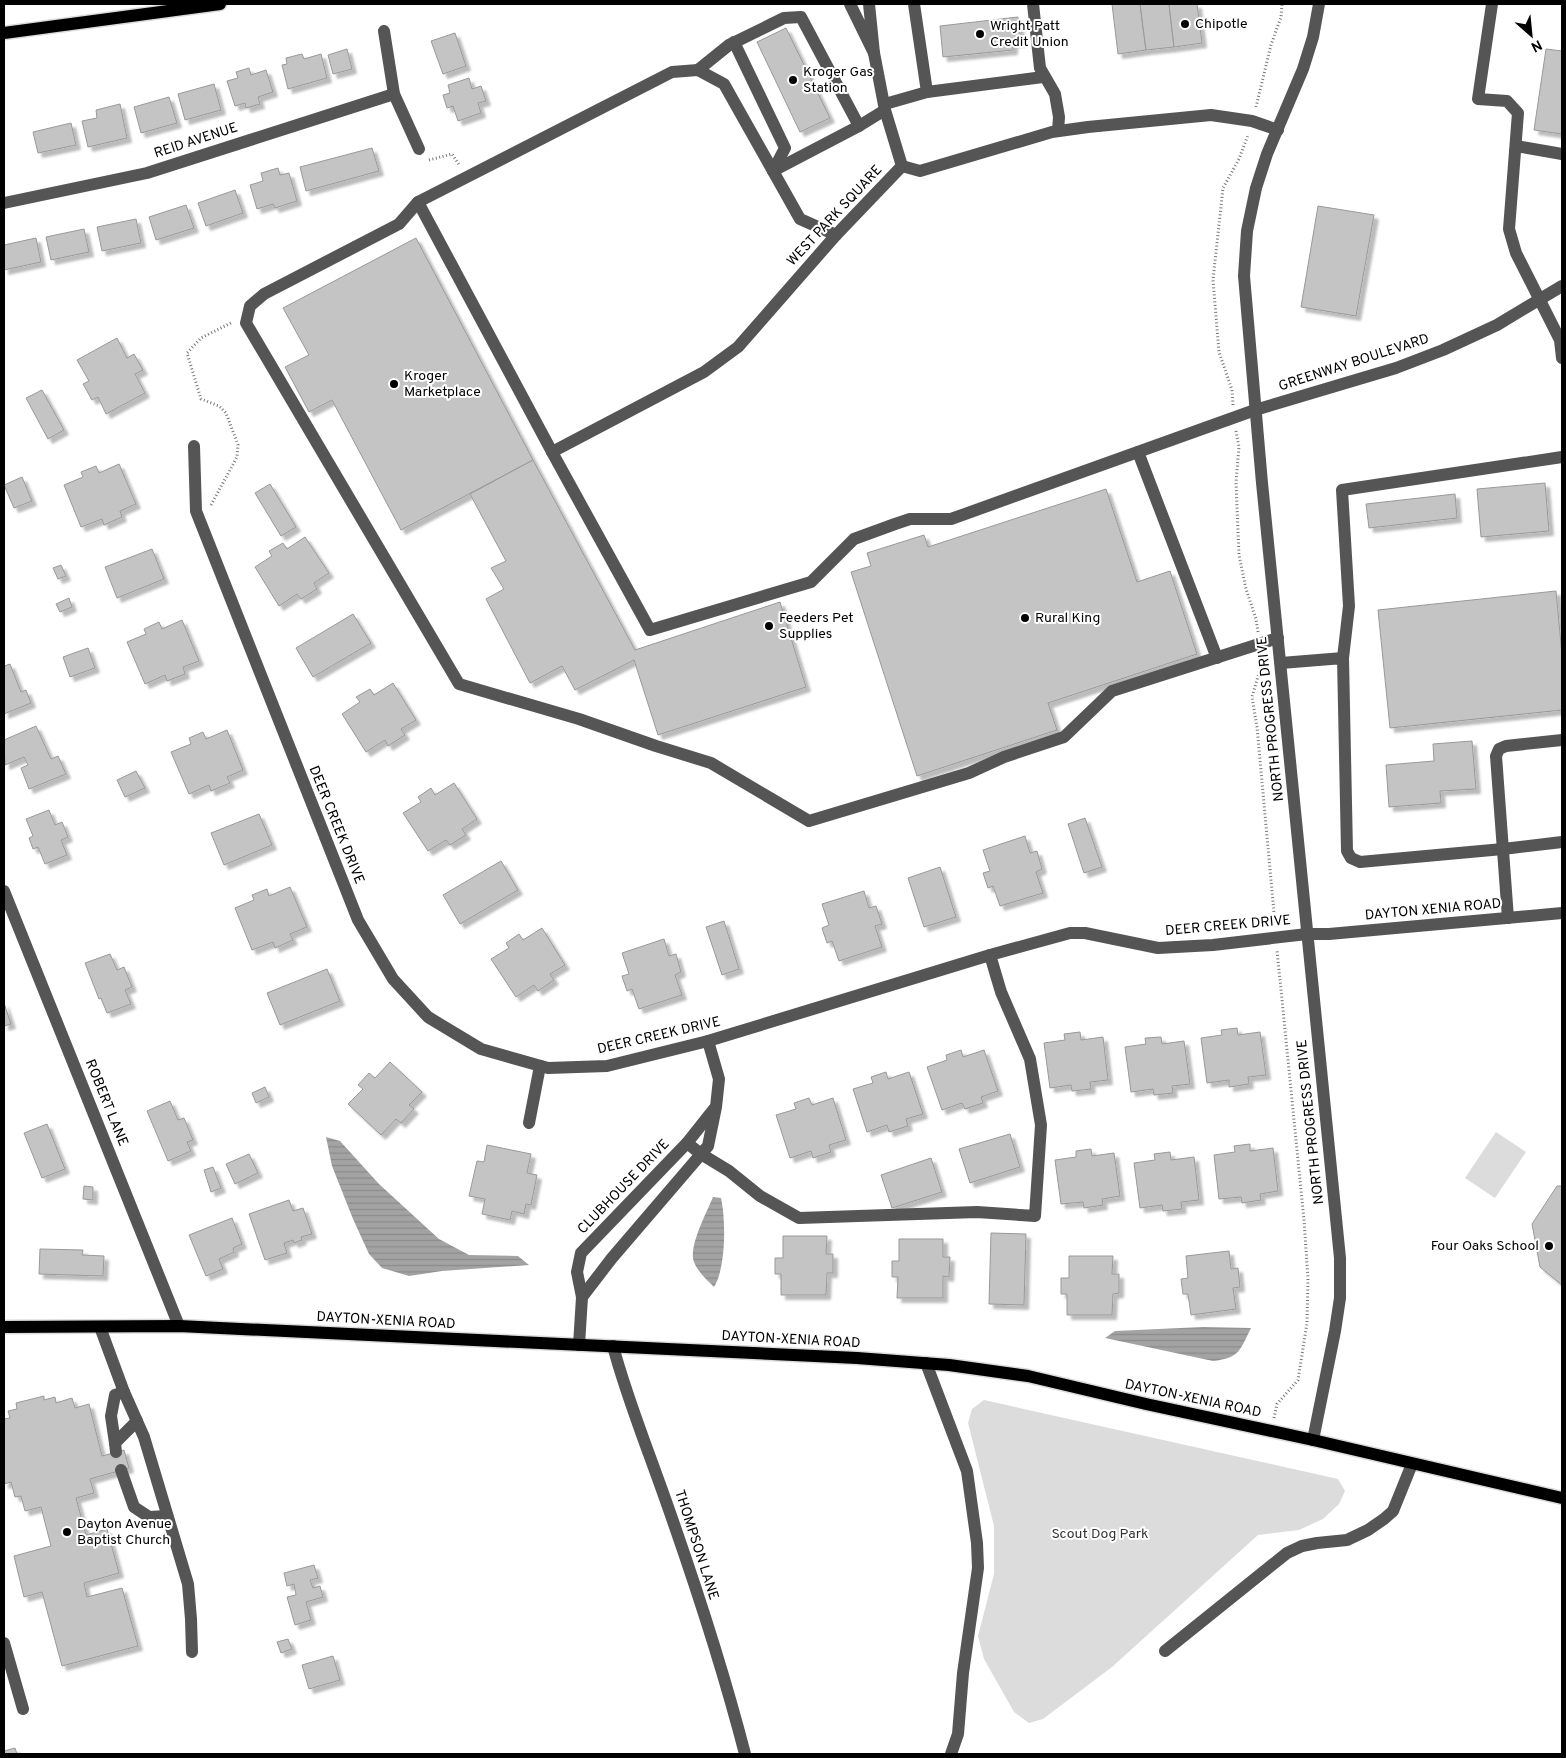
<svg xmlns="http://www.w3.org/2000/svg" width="1566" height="1758" viewBox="0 0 1566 1758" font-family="Overpass,sans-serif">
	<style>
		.park { fill: #dcdcdc }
		.water { fill: url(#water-rules) }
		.building { fill: #c4c4c4; stroke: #999; filter: url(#shadow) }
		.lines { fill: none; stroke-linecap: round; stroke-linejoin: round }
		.major-casing { stroke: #dbdbdb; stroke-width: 15 }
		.path { stroke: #777; stroke-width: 3; stroke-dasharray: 1 2.5; stroke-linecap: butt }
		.minor { stroke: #555; stroke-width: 12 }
		.major { stroke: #000; stroke-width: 12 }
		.poi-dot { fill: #000; stroke: #fff; stroke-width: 2 }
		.labels { text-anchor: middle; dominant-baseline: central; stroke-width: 4; stroke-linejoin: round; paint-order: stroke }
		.poi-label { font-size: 14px; fill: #000; stroke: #fff; text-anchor: start }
		.street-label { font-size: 14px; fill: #000; stroke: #fff }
		.park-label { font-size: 14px; fill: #333; stroke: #fff }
	</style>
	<defs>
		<pattern id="water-rules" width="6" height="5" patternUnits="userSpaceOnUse" patternTransform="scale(1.25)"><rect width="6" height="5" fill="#a3a3a3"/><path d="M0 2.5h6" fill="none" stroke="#8b8b8b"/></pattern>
		<filter id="shadow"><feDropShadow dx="4.5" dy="4.5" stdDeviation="1" flood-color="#0004"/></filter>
	</defs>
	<rect width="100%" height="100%" fill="#fff"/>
	<g class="park">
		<polygon points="1496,1132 1526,1152 1495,1198 1465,1178"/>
		<polygon points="984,1400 1338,1479 1345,1491 1339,1504 1323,1519 1299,1530 1258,1535 1112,1667 1043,1719 1029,1723 1014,1712 984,1659 978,1636 994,1574 994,1526 968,1423 972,1409"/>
	</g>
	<g class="water">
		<polygon points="326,1137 340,1141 379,1184 439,1239 469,1255 518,1256 529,1265 442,1271 409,1276 382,1268 369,1254 353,1219 332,1166"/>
		<path d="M713 1197 721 1198C726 1220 726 1268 714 1287 706 1279 698 1272 694 1262 688 1247 707 1212 713 1197Z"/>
		<path d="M1203 1327 1251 1328C1240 1350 1240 1358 1213 1361L1105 1338 1115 1331Z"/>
	</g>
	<g class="building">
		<polygon points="1112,4 1140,4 1146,50 1118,54"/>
		<polygon points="1140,4 1169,4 1174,47 1146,50"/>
		<polygon points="1169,4 1197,4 1202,43 1174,47"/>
		<polygon points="1018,17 1021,42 1013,43 1013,50 943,57 940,26"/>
		<polygon points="786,28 830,118 800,132 757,42"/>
		<polygon points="455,33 466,66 443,74 431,41"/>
		<polygon points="347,49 352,69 333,74 328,55"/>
		<polygon points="1546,49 1562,51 1562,134 1534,130"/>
		<polygon points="302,54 304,59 321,54 327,78 288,89 282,65 287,64 286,58"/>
		<polygon points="249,68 251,75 266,70 273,92 258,97 260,104 246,108 245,103 235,106 227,81 238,78 236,72"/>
		<polygon points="469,78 472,89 481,86 486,101 478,103 481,113 458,121 453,106 447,108 443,95 450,93 448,85"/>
		<polygon points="214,84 221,110 185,120 178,94"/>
		<polygon points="169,97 177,123 141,133 134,107"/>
		<polygon points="120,104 127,138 88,147 82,121 97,118 96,110"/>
		<polygon points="71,123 76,145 38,153 33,132"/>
		<polygon points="372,148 379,171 306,191 300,167"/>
		<polygon points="278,168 280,175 289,173 297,201 275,208 273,204 257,209 250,185 263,181 261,173"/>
		<polygon points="235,190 243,213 206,226 198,203"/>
		<polygon points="186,205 194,228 156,240 149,217"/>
		<polygon points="1318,206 1374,215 1356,316 1301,307"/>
		<polygon points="136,219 141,243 102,251 97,227"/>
		<polygon points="84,229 89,252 51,260 46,237"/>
		<polygon points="36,238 41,262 4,270 4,245"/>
		<polygon points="416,238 533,460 401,530 332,400 309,412 285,367 309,355 283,308"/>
		<polygon points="117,338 127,358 134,354 143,370 135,374 145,393 106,414 98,397 92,400 83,384 89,381 77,360"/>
		<polygon points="42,390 64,430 48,439 26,398"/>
		<polygon points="533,460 635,650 780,602 806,687 658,735 634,660 575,690 562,666 530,683 486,599 504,589 491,568 506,561 470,494"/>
		<polygon points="119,464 136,504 120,511 122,517 104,525 102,519 81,527 64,485 83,477 81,472 96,466 99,473"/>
		<polygon points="22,477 32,501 14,508 4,485"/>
		<polygon points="1545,483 1549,531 1481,537 1477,489"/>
		<polygon points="270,484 296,527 281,536 255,493"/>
		<polygon points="1106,489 1137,582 1170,571 1197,654 1048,703 1057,730 917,776 851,572 871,566 867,553 924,535 928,547"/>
		<polygon points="1455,494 1457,518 1369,528 1366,504"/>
		<polygon points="305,537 329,573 314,583 317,589 301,599 297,594 279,606 255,567 272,556 269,551 283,543 287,549"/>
		<polygon points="152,549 164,579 117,598 105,567"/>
		<polygon points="61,565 66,576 58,579 53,568"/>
		<polygon points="1556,591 1562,655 1562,710 1390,728 1378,610"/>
		<polygon points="69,598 72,607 60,612 56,604"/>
		<polygon points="353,614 371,643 313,677 296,648"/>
		<polygon points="182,620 199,661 183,667 185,674 167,681 165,675 145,684 127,642 146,634 144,629 159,622 162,629"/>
		<polygon points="88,648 95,668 70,677 63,657"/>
		<polygon points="10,664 21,692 26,690 31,703 4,714 4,666"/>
		<polygon points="393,683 416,720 401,729 405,735 388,746 385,740 366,752 342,714 360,702 356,697 370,689 374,695"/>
		<polygon points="36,726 51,759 58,756 66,774 29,789 21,768 28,765 24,757 5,765 4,740"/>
		<polygon points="227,730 243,770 227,777 230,783 211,791 209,785 189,794 171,752 191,744 189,738 203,732 206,739"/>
		<polygon points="1472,741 1476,789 1440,791 1441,803 1389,807 1386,765 1434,761 1433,744"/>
		<polygon points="136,771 145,788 125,797 117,780"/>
		<polygon points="454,783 477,819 462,829 466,835 450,845 446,840 428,851 403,813 421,802 418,797 431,788 435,795"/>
		<polygon points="49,810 55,825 62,822 68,837 61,840 67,855 45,864 38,847 33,849 29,838 33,836 26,819"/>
		<polygon points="259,814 272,845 224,865 211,833"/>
		<polygon points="1085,818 1102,867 1084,873 1068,824"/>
		<polygon points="1025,836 1030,853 1037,851 1042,869 1036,872 1043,893 1000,906 993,886 988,888 983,873 990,871 983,850"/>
		<polygon points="501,861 518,890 460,924 443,895"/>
		<polygon points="940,867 956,917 924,927 908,878"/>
		<polygon points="290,887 307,927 290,934 293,940 275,948 273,942 252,950 235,908 254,900 252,895 267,889 269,896"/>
		<polygon points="864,891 869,908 876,906 882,924 875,926 882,947 839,961 832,941 827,943 822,928 829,925 822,904"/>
		<polygon points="724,921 739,969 722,975 706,927"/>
		<polygon points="542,928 565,965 550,974 554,980 538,991 534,985 516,997 491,959 509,948 506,943 519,934 523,940"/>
		<polygon points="664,939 669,956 676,954 681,972 675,975 682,995 639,1009 632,989 627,991 622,976 629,974 622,953"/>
		<polygon points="110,954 117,970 124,967 132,987 125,990 131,1004 107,1013 101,998 99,999 85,963"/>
		<polygon points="327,969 340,1001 280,1025 267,993"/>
		<polygon points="4,1003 11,1024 4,1026"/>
		<polygon points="1237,1028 1238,1035 1260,1032 1266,1075 1248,1077 1249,1084 1229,1087 1229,1080 1207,1083 1201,1038 1222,1035 1221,1030"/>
		<polygon points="1080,1032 1081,1040 1103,1037 1108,1080 1090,1082 1091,1089 1072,1091 1071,1085 1050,1088 1044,1043 1065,1040 1064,1034"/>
		<polygon points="1161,1037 1162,1044 1184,1041 1190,1084 1172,1086 1173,1093 1154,1095 1153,1089 1131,1092 1125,1047 1146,1044 1145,1038"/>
		<polygon points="961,1050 963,1057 984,1050 998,1091 981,1097 983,1103 965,1109 962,1103 942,1110 927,1067 947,1060 946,1055"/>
		<polygon points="390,1062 422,1092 409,1105 414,1109 401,1123 396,1119 381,1135 348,1104 363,1089 358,1085 369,1073 375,1078"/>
		<polygon points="886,1072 888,1079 909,1072 923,1114 906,1119 908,1126 889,1132 887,1125 867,1132 853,1089 873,1083 871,1077"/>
		<polygon points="265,1087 269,1097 256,1103 252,1093"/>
		<polygon points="809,1098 812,1105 833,1098 846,1140 829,1145 831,1152 813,1158 811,1151 790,1158 776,1115 796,1109 794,1103"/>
		<polygon points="170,1101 178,1120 184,1118 193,1140 187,1142 191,1151 168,1161 147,1111"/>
		<polygon points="47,1124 65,1169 42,1178 24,1133"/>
		<polygon points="1010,1134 1020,1167 970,1183 959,1149"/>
		<polygon points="1250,1144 1250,1151 1273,1148 1278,1191 1260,1194 1261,1200 1242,1203 1241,1197 1219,1199 1214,1155 1235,1152 1234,1146"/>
		<polygon points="487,1145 531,1154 527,1173 537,1175 531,1205 526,1204 524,1214 512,1211 510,1220 482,1214 485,1199 469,1196 477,1161 484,1162"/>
		<polygon points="1091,1149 1092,1156 1114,1153 1120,1196 1102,1199 1103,1205 1084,1208 1083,1202 1061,1204 1055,1160 1076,1157 1076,1151"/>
		<polygon points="1170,1152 1171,1160 1194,1157 1199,1200 1181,1202 1182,1209 1163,1211 1162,1205 1140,1208 1134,1163 1155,1160 1154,1154"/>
		<polygon points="249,1154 258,1173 235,1184 226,1164"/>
		<polygon points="931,1158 942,1192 892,1208 881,1175"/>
		<polygon points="213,1167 221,1188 211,1192 204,1170"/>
		<polygon points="84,1186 93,1187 93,1200 83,1199"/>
		<polygon points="1557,1186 1562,1186 1562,1285 1540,1267 1532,1224"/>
		<polygon points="289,1200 293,1211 303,1208 312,1234 301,1237 302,1240 294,1243 293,1240 284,1243 287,1253 265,1260 249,1214"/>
		<polygon points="232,1218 242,1244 233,1248 234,1252 219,1259 223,1269 206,1276 189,1235"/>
		<polygon points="991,1233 1026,1234 1024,1305 989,1304"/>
		<polygon points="783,1236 827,1236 826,1254 833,1254 833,1273 827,1273 826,1295 781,1295 781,1274 775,1274 775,1258 783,1258"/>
		<polygon points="899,1239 943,1239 943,1257 950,1257 949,1277 943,1276 943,1298 897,1298 898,1277 892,1277 892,1261 899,1261"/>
		<polygon points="40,1249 83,1250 82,1255 104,1256 103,1276 39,1274"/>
		<polygon points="1229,1251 1231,1269 1238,1268 1240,1287 1233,1288 1236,1309 1191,1315 1188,1294 1183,1294 1181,1279 1188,1278 1186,1256"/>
		<polygon points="1069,1256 1113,1256 1112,1274 1119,1274 1119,1293 1113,1294 1112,1315 1067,1315 1067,1294 1061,1294 1061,1278 1069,1278"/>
		<polygon points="44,1396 44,1400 55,1397 56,1403 72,1398 75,1408 89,1404 102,1456 124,1450 129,1468 90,1479 94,1493 76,1498 86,1535 107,1529 119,1573 84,1583 87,1597 122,1588 138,1646 62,1666 42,1592 24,1597 14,1556 51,1546 41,1507 25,1511 21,1496 15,1497 11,1482 4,1484 4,1419 10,1418 8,1411 17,1409 16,1403"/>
		<polygon points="314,1565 318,1578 310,1580 313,1588 320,1586 323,1597 306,1602 311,1620 295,1625 287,1597 296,1595 294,1584 287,1586 284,1573"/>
		<polygon points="288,1639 292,1649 281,1653 277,1642"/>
		<polygon points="333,1656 340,1680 309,1689 302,1665"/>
		<polygon points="15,1748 17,1754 4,1754 4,1751"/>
	</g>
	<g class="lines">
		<defs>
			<g id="major">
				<polyline points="4,33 220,4"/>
				<polyline points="4,1327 179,1326 857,1358 949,1365 1028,1376 1146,1404 1313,1440 1562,1498"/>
			</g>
		</defs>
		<use href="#major" class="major-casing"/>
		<g class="path">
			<polyline points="1256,107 1271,45 1281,17 1282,4"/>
			<polyline points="429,160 452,154 460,166"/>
			<polyline points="1233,405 1232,390 1219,352 1213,280 1223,188 1239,159 1248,135"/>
			<polyline points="1236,431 1239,447 1236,482 1239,555 1246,589 1256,619 1258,632"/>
			<polyline points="211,505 237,457 238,445 226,413 219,406 201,399 187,353 201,338 233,322"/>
			<polyline points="1260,658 1261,666 1252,697 1257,727 1275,924"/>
			<polyline points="1274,1418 1277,1404 1298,1380 1307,1323 1308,1278 1304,1220 1277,950"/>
		</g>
		<g class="minor">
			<polyline points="850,4 874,53 869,4"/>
			<polyline points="1033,4 1040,68 1055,94 1059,117 1058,131"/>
			<polyline points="1492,4 1478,99 1507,101 1518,113 1509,229 1516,253 1560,340 1562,358"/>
			<polyline points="384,31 394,94 419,149"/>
			<polyline points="734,42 785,148 773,171"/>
			<polyline points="874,53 885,110 902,166"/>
			<polyline points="698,70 729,45 784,18 801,17 859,126"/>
			<polyline points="927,92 1043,77"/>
			<polyline points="885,104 927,92 914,4"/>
			<polyline points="1516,146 1562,154"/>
			<polyline points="773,171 859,126 885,110"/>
			<polyline points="418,202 552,452 650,630 811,582 854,539 895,524 910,519 951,519 1255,410 1396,368 1443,350 1497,325 1562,286"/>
			<polyline points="4,203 147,173 394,94"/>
			<polyline points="836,235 800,219 724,84 698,70 672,72 418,202 399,224 264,294 250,306 246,323 459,684 579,719 656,746 711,763 809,821 969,773 1004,757 1064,737 1112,691 1278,638"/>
			<polyline points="194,446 196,511 358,920 393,979 428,1017 481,1049 548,1068 607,1066 708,1041 990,955 1070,933 1085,933 1158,948 1213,945 1307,934 1329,934 1562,913"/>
			<polyline points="552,452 704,372 738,347 836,235 902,166 920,171 1052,132 1088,127 1211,115 1252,121 1278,130"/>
			<polyline points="1138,452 1217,658"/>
			<polyline points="1343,658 1349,606 1342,490 1562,457"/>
			<polyline points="1281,663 1343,658 1347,851 1351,858 1360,862 1503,849 1562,842"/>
			<polyline points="4,891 179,1326"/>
			<polyline points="1508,918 1496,756 1499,749 1506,746 1562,740"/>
			<polyline points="529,1123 540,1066"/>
			<polyline points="687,1143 701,1154 729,1171 760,1196 799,1218 977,1212 1035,1216 1041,1125 1030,1059 1001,992 990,955"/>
			<polyline points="582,1297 612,1258 708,1146 716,1107 719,1079 708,1041"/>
			<polyline points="100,1327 124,1392 144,1437 188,1584 191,1619 192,1652"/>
			<polyline points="579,1345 582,1297 577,1272 581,1253 687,1143 714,1109"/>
			<path d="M613 1346C626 1395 645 1442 662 1490 693 1577 722 1665 745 1754"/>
			<polyline points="926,1363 967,1471 977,1543 978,1568 963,1673 958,1734 951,1754"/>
			<polyline points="1313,1440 1335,1331 1340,1298 1340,1258 1262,483 1244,276 1247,231 1256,188 1267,154 1303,69 1313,37 1319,4"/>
			<polyline points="115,1443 111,1416 115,1395 124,1392"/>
			<polyline points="116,1452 115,1443 137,1421"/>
			<polyline points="121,1470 134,1507 149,1517 167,1516"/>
			<polyline points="4,1643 23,1709"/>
			<polyline points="1165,1651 1287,1553 1302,1546 1317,1543 1347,1540 1368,1530 1384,1519 1393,1511 1412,1464"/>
		</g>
		<use href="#major" class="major"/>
	</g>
	<g class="poi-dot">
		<circle cx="1185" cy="24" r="5"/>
		<circle cx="980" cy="34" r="5"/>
		<circle cx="793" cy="80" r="5"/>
		<circle cx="394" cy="384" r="5"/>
		<circle cx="1025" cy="618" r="5"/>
		<circle cx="769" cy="626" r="5"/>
		<circle cx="1549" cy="1246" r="5"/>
		<circle cx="67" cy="1532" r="5"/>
	</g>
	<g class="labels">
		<g class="poi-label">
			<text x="1195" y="24">Chipotle</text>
			<text x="990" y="26">Wright Patt<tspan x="990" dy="16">Credit Union</tspan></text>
			<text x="803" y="72">Kroger Gas<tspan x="803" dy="16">Station</tspan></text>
			<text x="404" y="376">Kroger<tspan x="404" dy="16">Marketplace</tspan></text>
			<text x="779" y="618">Feeders Pet<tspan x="779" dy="16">Supplies</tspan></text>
			<text x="1035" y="618">Rural King</text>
			<text x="1539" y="1246" text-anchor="end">Four Oaks School</text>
			<text x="77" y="1524">Dayton Avenue<tspan x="77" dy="16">Baptist Church</tspan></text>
		</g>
		<g class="street-label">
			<text transform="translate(196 141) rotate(-18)">REID AVENUE</text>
			<text transform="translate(835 216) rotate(-47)">WEST PARK SQUARE</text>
			<text transform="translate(1354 363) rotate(-18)">GREENWAY BOULEVARD</text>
			<text transform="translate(1271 719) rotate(-96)">NORTH PROGRESS DRIVE</text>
			<text transform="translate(336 825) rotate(68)">DEER CREEK DRIVE</text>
			<text transform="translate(1433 910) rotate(-5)">DAYTON XENIA ROAD</text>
			<text transform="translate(1228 926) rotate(-5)">DEER CREEK DRIVE</text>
			<text transform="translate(659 1036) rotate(-13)">DEER CREEK DRIVE</text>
			<text transform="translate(106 1103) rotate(68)">ROBERT LANE</text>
			<text transform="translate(1311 1122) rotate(-96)">NORTH PROGRESS DRIVE</text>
			<text transform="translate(624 1187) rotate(-46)">CLUBHOUSE DRIVE</text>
			<text transform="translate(386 1321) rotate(3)">DAYTON-XENIA ROAD</text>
			<text transform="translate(791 1340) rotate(3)">DAYTON-XENIA ROAD</text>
			<text transform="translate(1193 1399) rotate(12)">DAYTON-XENIA ROAD</text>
			<text transform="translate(696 1545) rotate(72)">THOMPSON LANE</text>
		</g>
		<g class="park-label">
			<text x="1100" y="1534">Scout Dog Park</text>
		</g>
	</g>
	<rect width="1566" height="1758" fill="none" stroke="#000000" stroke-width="10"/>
	<g transform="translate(1531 35) rotate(153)" stroke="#ffffff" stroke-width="4" paint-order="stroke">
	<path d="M0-4L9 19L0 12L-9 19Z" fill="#000000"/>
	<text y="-8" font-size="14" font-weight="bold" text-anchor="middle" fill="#000000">N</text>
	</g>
</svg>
